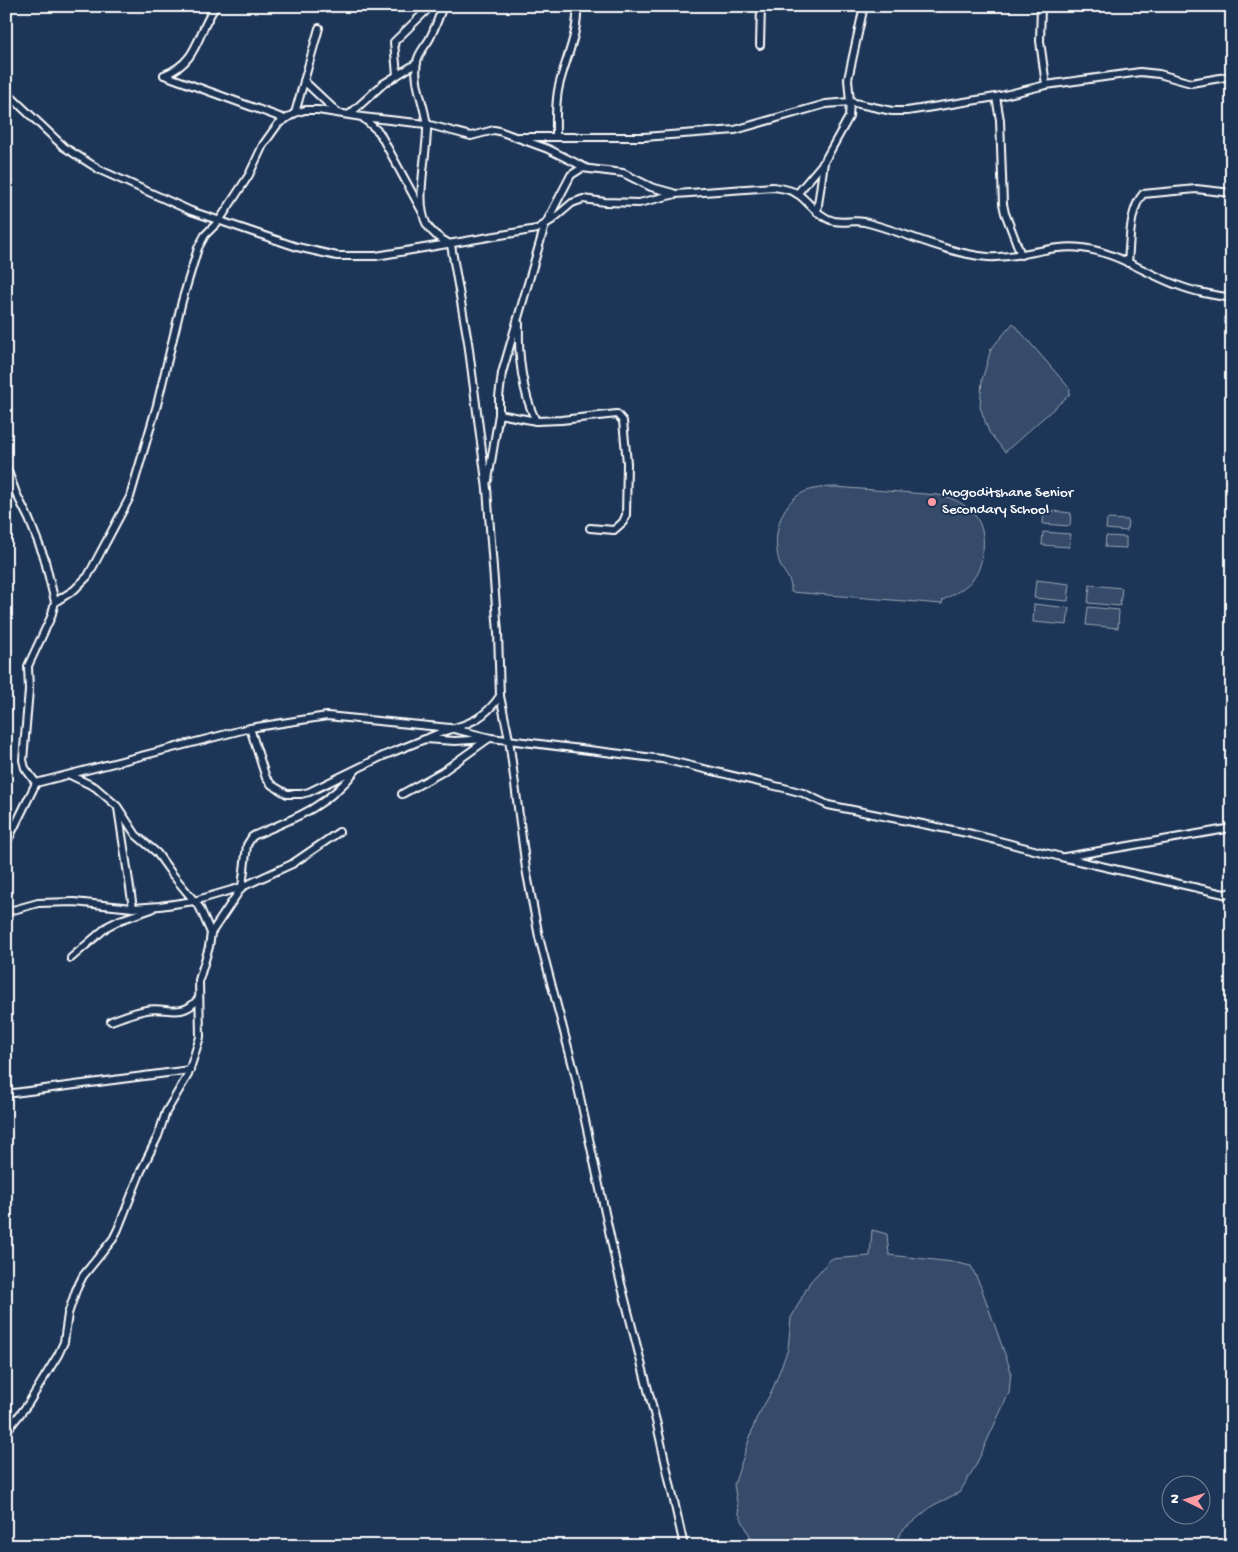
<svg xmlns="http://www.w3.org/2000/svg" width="1238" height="1552" viewBox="0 0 1238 1552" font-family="'Gochi Hand',sans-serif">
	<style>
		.green { fill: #364b69; stroke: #9aa5b4 }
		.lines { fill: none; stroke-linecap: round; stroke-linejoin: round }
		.street-casing { stroke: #fff; stroke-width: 10 }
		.street { stroke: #1d3557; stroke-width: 6 }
		.poi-dot { fill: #ff9aa2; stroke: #1d3557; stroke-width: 2 }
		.labels { text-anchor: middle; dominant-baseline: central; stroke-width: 4; stroke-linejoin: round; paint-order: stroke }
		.poi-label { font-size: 15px; fill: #fff; stroke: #1d3557; text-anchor: start }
	</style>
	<rect width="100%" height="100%" fill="#1d3557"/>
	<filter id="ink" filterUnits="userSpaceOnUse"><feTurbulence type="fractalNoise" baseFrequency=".02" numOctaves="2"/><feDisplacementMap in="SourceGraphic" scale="10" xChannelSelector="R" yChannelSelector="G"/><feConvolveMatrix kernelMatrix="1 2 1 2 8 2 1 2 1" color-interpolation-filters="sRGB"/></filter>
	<g filter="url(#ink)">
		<g class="green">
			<polygon points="1013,323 1070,389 1069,395 1005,452 989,432 980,407 982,380 991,349"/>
			<path d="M835 487 938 495C970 501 989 522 982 556 981 563 979 571 974 578 966 588 954 594 943 600L942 604 791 592C792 578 785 576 780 564 771 539 779 503 804 492 814 488 825 487 835 487Z"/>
			<polygon points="1044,510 1071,513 1070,526 1043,524"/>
			<polygon points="1107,519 1128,520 1127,531 1106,529"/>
			<polygon points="1043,532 1070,534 1069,547 1042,545"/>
			<polygon points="1106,536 1126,537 1126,548 1105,547"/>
			<polygon points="1036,580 1070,584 1068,601 1034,598"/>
			<polygon points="1090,585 1122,588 1120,606 1088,603"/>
			<polygon points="1034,604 1069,608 1067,625 1033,622"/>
			<polygon points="1088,607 1119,610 1118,628 1086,625"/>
			<polygon points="872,1230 887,1234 889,1255 953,1262 971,1266 981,1287 1011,1371 1009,1393 976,1465 960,1492 932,1506 903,1530 892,1546 755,1546 739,1514 734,1485 756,1419 772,1391 788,1349 791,1318 810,1282 831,1259 870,1256"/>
		</g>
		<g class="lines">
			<defs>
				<g id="street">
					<path d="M443 6C439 17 435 28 430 38 426 46 418 53 417 62 413 83 425 105 427 126 428 152 414 202 427 225 433 235 442 239 451 245L468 342 487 489 498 633 500 696 509 739 526 869 539 937 575 1074 617 1268 657 1425 684 1546"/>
					<polyline points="1041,6 1040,41 1046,85"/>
					<polyline points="760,45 761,6"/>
					<polyline points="164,75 285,119"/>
					<path d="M164 75C200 61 196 33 216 6"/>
					<polyline points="397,75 394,42 431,6"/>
					<polyline points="304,81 338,113"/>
					<path d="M6 92 64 147 100 170 191 211 297 247 337 256H376L537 229 552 220 572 203 583 199 605 202 639 203 676 194 773 187C781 188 790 189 798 194 810 203 818 217 834 221 844 223 854 220 864 222 905 232 945 253 988 257 1019 259 1051 244 1082 248 1116 252 1145 273 1177 285 1194 292 1213 295 1232 298"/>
					<polyline points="996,97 1000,120 1003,204 1005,213 1021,255"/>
					<polyline points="295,113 319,28"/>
					<polyline points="350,114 383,84 417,63"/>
					<polyline points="362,117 379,132 422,211"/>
					<path d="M556 136C556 120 555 102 559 86 565 60 579 33 577 6"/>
					<polyline points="519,137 644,137 735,130 826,104 850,102 892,111 907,111 996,97 1046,85 1140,72 1159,74 1191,83 1232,76"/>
					<polyline points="797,194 824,162 849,117 850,102 848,79 864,6"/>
					<polyline points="817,212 824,162"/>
					<path d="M1128 263C1130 242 1129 210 1143 194L1196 189 1232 193"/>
					<path d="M519 324C518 354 522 393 536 421"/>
					<polyline points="499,414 499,397 502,373 545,225 571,175 582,168 623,173 651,187 673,193"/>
					<polyline points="6,466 16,493 29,519 44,557 55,602 51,617 28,666 29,690 23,760 25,768 36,783"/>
					<polyline points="488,480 499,414 536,421 561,420 617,414 623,421 627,463 626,515 623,522 614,530 590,528"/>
					<polyline points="55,602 74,590 88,576 130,497 157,405 182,301 198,248 205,235 219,221 249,175 263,145 278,124 295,113 305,110 318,110 362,117 426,124 471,136 494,130 499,131 548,149 586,168"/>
					<polyline points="250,728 266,778 272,785 287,794 301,794 309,792 383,756 425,739 455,741 488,739"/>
					<path d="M426 739C458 723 477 729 500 696"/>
					<polyline points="70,775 95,787 117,806 136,835 157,853 172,874 200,908 211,933"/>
					<polyline points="402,794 442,772 488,739"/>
					<polyline points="118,808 133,908"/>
					<polyline points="6,844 36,783 250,728 327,716 450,728 491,738 662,759 788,789 803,793 828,805 972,834 1061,857 1224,894 1232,892"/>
					<polyline points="1065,857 1232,828"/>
					<polyline points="6,912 38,903 74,902 133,908 160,906 194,901 242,887 292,864 339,832"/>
					<polyline points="71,958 108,926 120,920 152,909"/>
					<path d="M111 1021C122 1017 134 1012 146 1010 166 1006 182 1019 198 999"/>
					<polyline points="6,1094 190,1070"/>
					<path d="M6 1432 28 1404 58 1355 64 1342 68 1314 76 1290 83 1276 113 1239 118 1229 141 1171 158 1136 166 1112 188 1075 200 1037 199 980 209 947 211 933 242 887 247 845 252 837 255 835C296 818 328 806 356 770"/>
				</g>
			</defs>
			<use href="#street" class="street-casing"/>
			<use href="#street" class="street"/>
		</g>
	</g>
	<circle class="poi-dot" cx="932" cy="502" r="5"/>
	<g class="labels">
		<g class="poi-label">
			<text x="942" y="493">Mogoditshane Senior<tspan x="942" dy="17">Secondary School</tspan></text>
		</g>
	</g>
	<rect width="1238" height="1552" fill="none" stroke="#1d3557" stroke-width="25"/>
	<rect x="12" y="12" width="1213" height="1527" fill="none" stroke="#fff" stroke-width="2" filter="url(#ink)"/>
	<g transform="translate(1186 1500) rotate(275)"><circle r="24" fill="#1d3557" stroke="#77869a"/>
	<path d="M0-4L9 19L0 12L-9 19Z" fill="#ff9aa2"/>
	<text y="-8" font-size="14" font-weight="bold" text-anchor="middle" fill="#ffffff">N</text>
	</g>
</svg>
